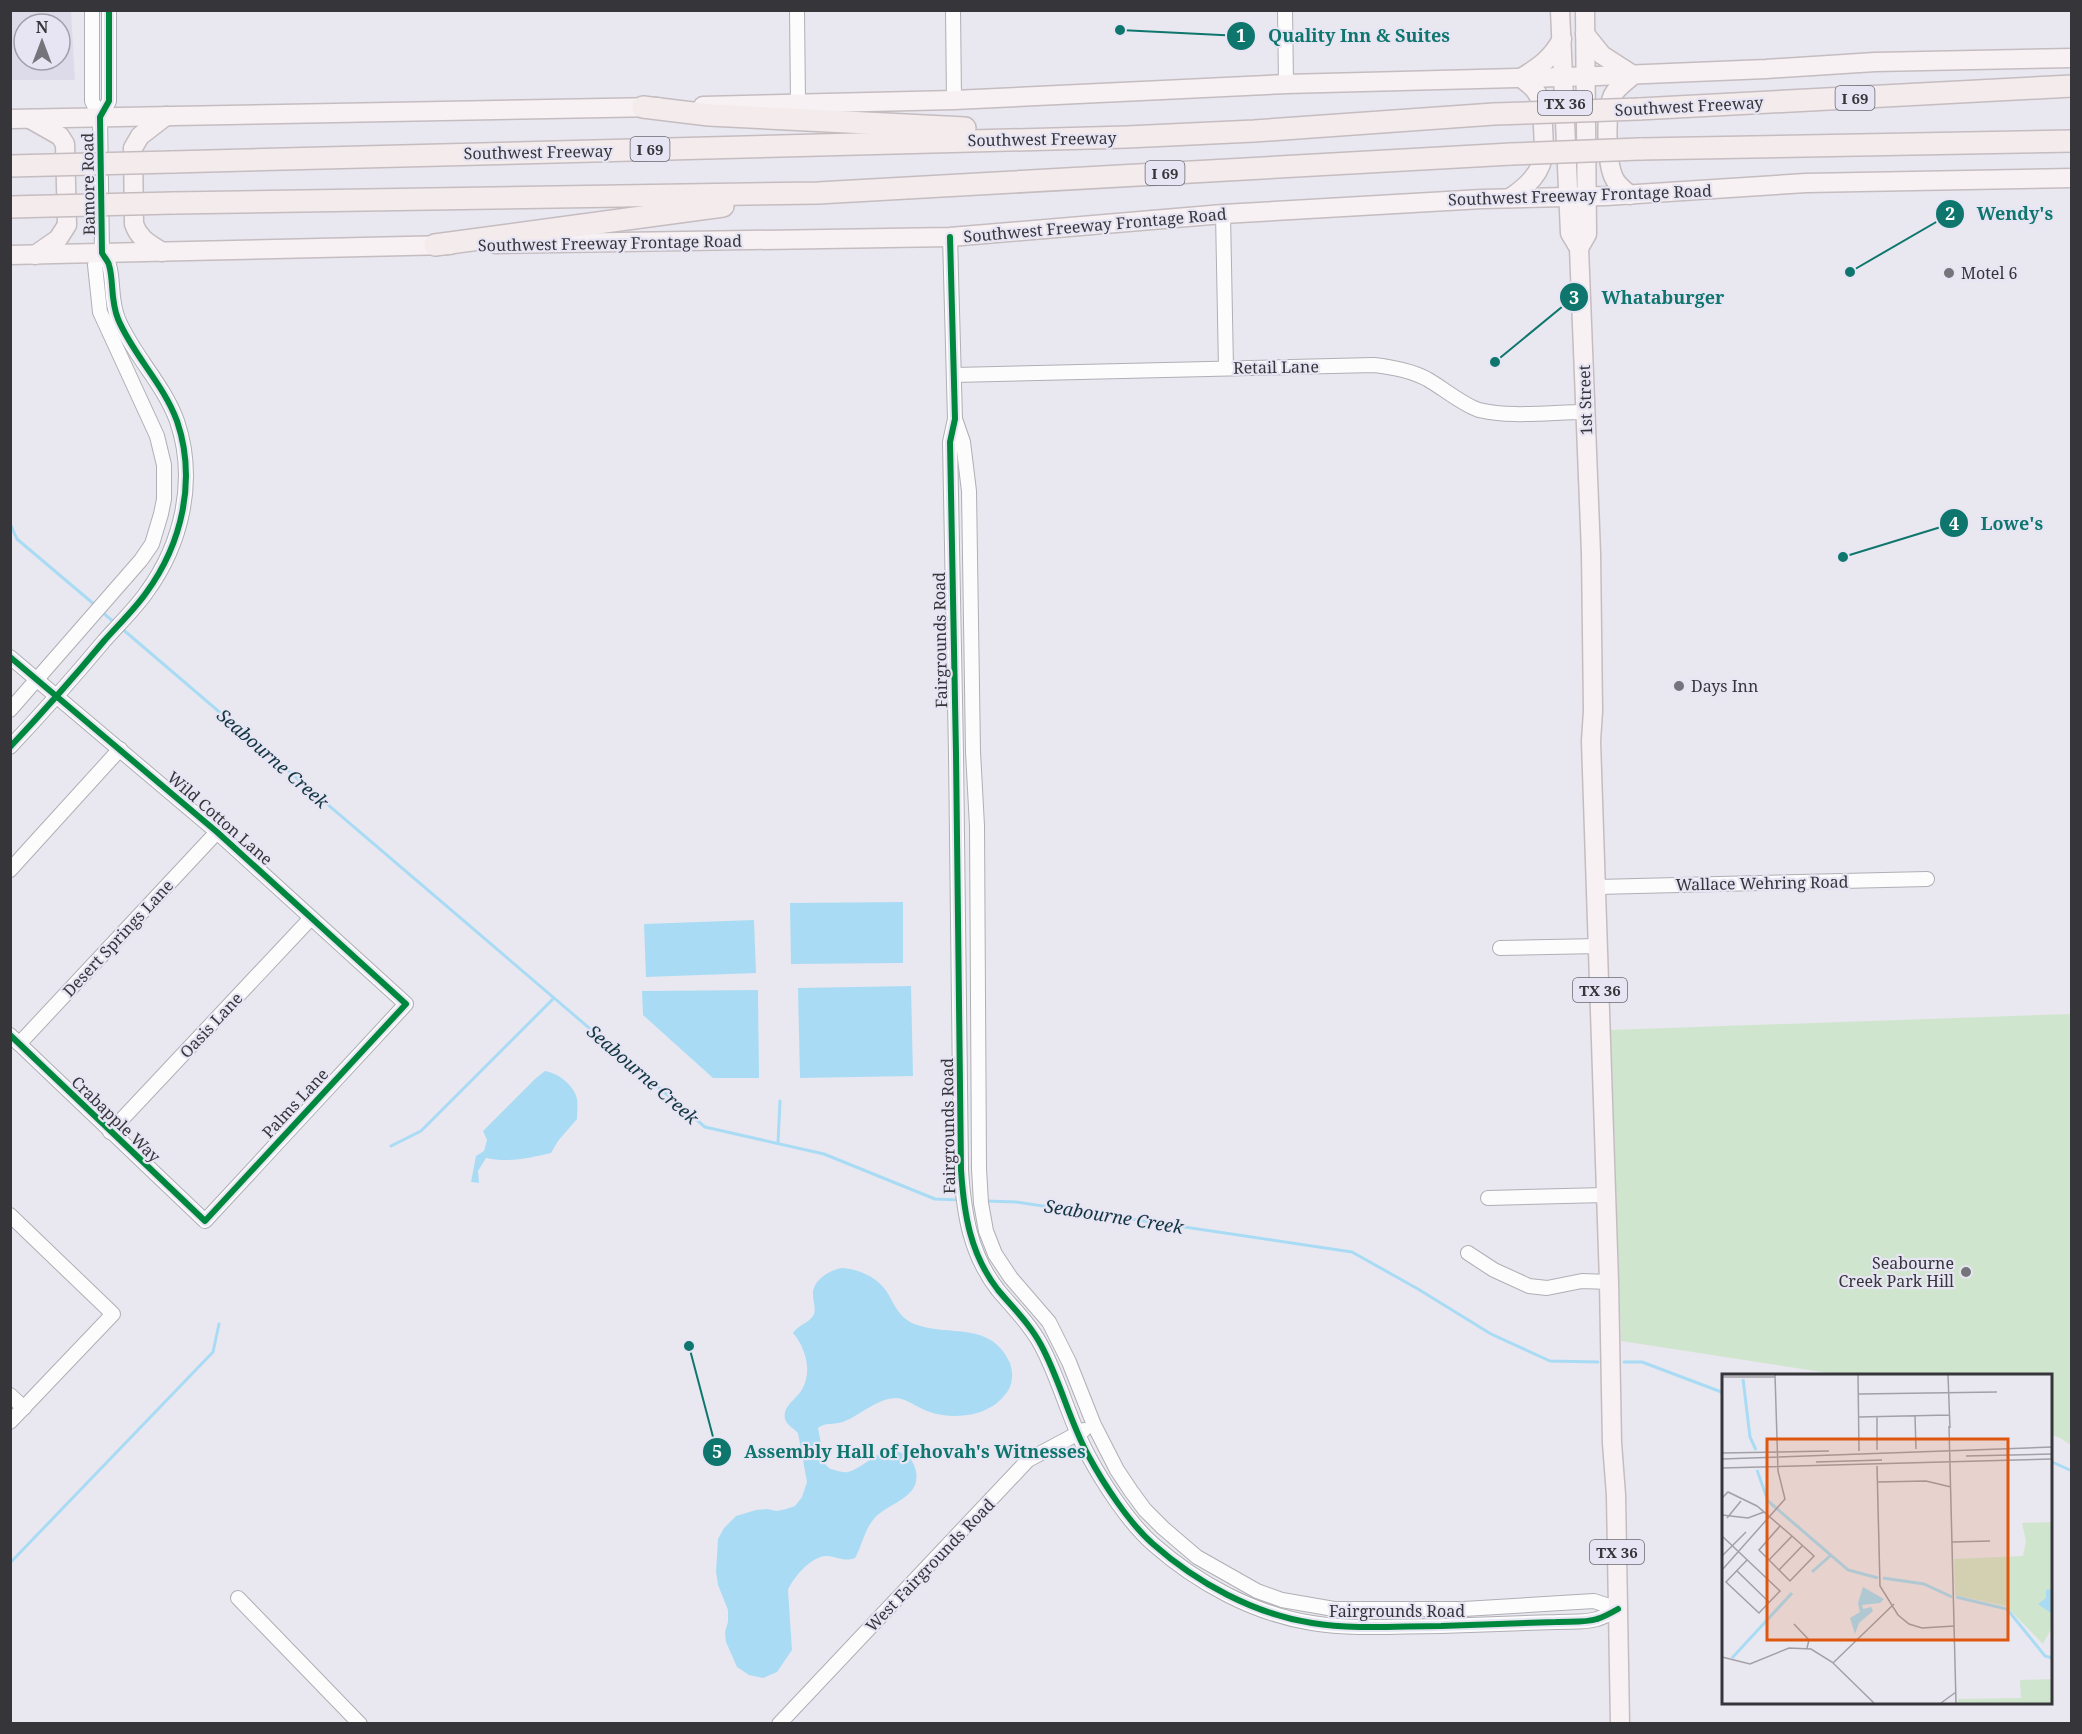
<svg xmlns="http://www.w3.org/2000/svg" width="2082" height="1734" viewBox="0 0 2082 1734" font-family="'Noto Serif',serif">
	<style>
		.built { fill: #dddbea; fill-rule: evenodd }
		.green { fill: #d0e5ce }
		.water { fill: #a9dcf4 }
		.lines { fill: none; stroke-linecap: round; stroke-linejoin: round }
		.stream { stroke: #a9dcf4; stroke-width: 3 }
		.minor-casing { stroke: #afafb5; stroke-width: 16 }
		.major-casing { stroke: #c5bcc0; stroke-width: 21 }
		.highway-casing { stroke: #c5bcc0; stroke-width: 24 }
		.minor { stroke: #fcfcfd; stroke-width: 14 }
		.major { stroke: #f7f1f3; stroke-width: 18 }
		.highway { stroke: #f3ebec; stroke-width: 21 }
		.highway-bridge-casing { stroke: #c5bcc0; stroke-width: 24; stroke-linecap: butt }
		.highway-bridge { stroke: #f3ebec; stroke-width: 21 }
		.cycleway-casing { stroke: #e7e5f3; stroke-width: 10 }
		.cycleway { stroke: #00873e; stroke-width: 6 }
		.poi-dot { fill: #74747a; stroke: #e7e5f3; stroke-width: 2 }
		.labels { text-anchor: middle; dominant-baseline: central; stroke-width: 4.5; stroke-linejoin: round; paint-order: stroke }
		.shield { fill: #e7e5f3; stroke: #6a6a72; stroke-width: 1.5 }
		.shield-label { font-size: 15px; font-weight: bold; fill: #35353a }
		.street-label { font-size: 16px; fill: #35353a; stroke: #e7e5f3 }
		.poi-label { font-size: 16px; fill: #35353a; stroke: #e7e5f3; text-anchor: start }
		.water-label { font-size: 18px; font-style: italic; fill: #133643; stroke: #e7e5f3 }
		.inset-river { fill: none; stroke: #a9dcf4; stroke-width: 3 }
		.inset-road { fill: none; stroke: #a1a0a7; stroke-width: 1.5 }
		.view { fill: #df570e; fill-opacity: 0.15; stroke: #df570e; stroke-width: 3 }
		.inset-edge { fill: none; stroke: #35353a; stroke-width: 3 }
		.leader { fill: none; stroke: #0f766e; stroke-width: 2 }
		.callout-dot { fill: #0f766e; stroke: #e7e5f3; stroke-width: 2 }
		.mark-label { font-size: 18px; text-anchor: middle; font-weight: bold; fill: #fff }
		.callout-label { font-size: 18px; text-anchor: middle; font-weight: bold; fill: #0f766e; stroke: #e7e5f3; stroke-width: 4.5; stroke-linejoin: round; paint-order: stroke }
	</style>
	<rect width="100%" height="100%" fill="#e9e8f0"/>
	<path class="built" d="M10 11H71L75 80H11ZM24 24H60V60H24Z"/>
	<polygon class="green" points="2071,1014 2071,1445 2060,1438 2051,1435 2050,1376 1842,1375 1621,1341 1611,1030"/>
	<g class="water">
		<polygon points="903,902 903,963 791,964 790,903"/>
		<polygon points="754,920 756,973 646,977 644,924"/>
		<polygon points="911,986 913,1076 800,1078 798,988"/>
		<polygon points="758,990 759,1078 713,1078 643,1015 642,991"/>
		<path d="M545 1071C558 1073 574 1085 577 1099 578 1105 577 1113 577 1119L558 1141 551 1153C529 1158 509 1163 486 1158L478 1171 479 1183 471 1182 476 1156 484 1151 487 1140 483 1131 536 1078Z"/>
		<path d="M842 1268C861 1269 881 1279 890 1297 895 1307 900 1316 910 1322 944 1339 990 1318 1010 1363 1013 1372 1013 1381 1009 1389 993 1417 954 1421 927 1411 918 1408 907 1399 897 1398 877 1398 861 1415 843 1422 834 1425 825 1422 818 1428L825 1464 830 1469C836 1470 842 1473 848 1472 863 1468 874 1453 890 1450 895 1450 902 1453 907 1456 912 1459 915 1466 916 1472 921 1499 886 1503 873 1520 864 1531 862 1546 855 1558 844 1562 838 1557 827 1556 812 1555 793 1578 788 1590L792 1650 777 1672 763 1678 749 1675 737 1667 726 1642 725 1632 728 1622V1610L718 1585 716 1572 718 1539 724 1528 736 1516 756 1510 767 1509 777 1511 786 1509 795 1506 802 1497 807 1482 798 1433C793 1428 787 1425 785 1419 782 1407 795 1400 801 1391 813 1373 806 1348 793 1333 798 1325 811 1322 814 1314 816 1308 813 1301 813 1295 812 1281 829 1270 842 1268Z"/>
	</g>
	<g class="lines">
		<g class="stream">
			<polyline points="10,524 17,539 95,605"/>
			<polyline points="102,612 115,623"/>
			<polyline points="120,627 705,1127 824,1154 935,1199 961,1200"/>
			<polyline points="778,1143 780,1101"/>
			<polyline points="391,1146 421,1131 554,998"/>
			<polyline points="986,1201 1016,1202 1352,1252 1418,1289 1491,1334 1550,1361 1598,1362"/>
			<polyline points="1624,1362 1642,1362 1724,1393"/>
			<polyline points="2050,1461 2072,1471"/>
			<polyline points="10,1563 213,1352 219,1324"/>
		</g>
		<defs>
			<g id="minor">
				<polyline points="92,10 92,101 100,117"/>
				<polyline points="797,10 798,104"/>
				<polyline points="953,10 954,100"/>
				<polyline points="1285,10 1286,84"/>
				<polyline points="1223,214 1226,368"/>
				<path d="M950 237 955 419 950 442 956 753 961 1170C964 1214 970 1254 998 1290 1013 1308 1030 1324 1041 1345 1060 1380 1069 1420 1088 1455 1103 1483 1129 1523 1153 1544 1197 1583 1254 1614 1312 1623 1354 1630 1398 1626 1441 1626 1479 1625 1518 1623 1556 1622 1569 1621 1585 1623 1597 1619 1604 1617 1611 1613 1618 1609"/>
				<path d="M954 375 1374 365C1392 367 1410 370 1427 379 1443 388 1463 405 1479 410 1511 418 1553 412 1586 412"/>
				<polyline points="955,419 963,442 969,491 973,752 977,826 979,1169 981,1203 986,1231 995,1254 1011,1278 1049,1322 1069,1362 1094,1425 1117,1470 1131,1491 1145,1510 1163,1528 1197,1557 1257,1591 1282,1600 1334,1609 1464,1609 1594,1601 1618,1609"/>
				<polyline points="10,657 217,832 406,1004 205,1221 10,1035"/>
				<polyline points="10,710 141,560 152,544 161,514 164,499 164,465 157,436 100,312 95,265 102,253"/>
				<path d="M10 747C43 712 74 677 104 641 118 625 134 610 146 593 182 544 197 480 177 421 163 383 133 355 118 319 110 299 114 282 109 265 108 261 104 257 102 253L100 117 109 101V10"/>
				<polyline points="10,870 120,749"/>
				<polyline points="1597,887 1927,879"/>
				<polyline points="1500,948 1599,946"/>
				<polyline points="19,1044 217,832"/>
				<polyline points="110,1132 311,918"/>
				<polyline points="1488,1198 1605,1195"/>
				<polyline points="10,1215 113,1314 10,1422"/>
				<polyline points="1468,1253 1494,1270 1529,1286 1547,1288 1582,1281 1609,1282"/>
				<polyline points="10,1395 24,1408"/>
				<polyline points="238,1598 360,1724"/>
				<polyline points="779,1724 1028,1460 1084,1430"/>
			</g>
			<g id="major">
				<polyline points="1560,10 1570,233 1579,248 1591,553 1593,711 1591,741 1609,1282 1612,1443 1616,1495 1620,1724"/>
				<path d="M1585 34 1602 55 1633 75C1627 81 1617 87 1613 95 1605 112 1606 161 1614 178 1617 185 1624 190 1630 195"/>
				<polyline points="703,106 954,100 1286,84 1598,76 1766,69 1875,62 2072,58"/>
				<polyline points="10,119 658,107"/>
				<polyline points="30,119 60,136 65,144 67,225 58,239 35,255"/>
				<path d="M1510 198C1553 169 1543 152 1542 105 1538 91 1532 86 1521 78 1539 67 1552 58 1562 39"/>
				<polyline points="495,244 950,237 1223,214 1482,199 1606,196 1806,183 2072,178"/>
				<polyline points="1579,248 1587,234 1585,10"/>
				<path d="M162 252C150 244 139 239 134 224L133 148 140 136 166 116"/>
				<polyline points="10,255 450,245"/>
			</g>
			<g id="highway">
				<polyline points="643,107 709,115 965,128"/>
				<polyline points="1639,109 2072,86"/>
				<polyline points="1640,149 2072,141"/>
				<polyline points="172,162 1127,137 1254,131 1494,114"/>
				<polyline points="173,203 818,193 1511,154"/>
				<polyline points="435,245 723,206"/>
			</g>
		</defs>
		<use href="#minor" class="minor-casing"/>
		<use href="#major" class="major-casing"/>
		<use href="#highway" class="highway-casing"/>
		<use href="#minor" class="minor"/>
		<use href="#major" class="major"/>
		<use href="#highway" class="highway"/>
		<defs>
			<g id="highway-bridge">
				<polyline points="1494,114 1639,109"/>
				<polyline points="1511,154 1640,149"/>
				<polyline points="10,166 172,162"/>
				<polyline points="10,207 173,203"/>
			</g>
		</defs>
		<use href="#highway-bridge" class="highway-bridge-casing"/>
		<use href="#highway-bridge" class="highway-bridge"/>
		<defs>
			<g id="cycleway">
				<path d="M950 237 955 419 950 442 956 753 961 1170C964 1214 970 1254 998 1290 1013 1308 1030 1324 1041 1345 1060 1380 1069 1420 1088 1455 1103 1483 1129 1523 1153 1544 1197 1583 1254 1614 1312 1623 1354 1630 1398 1626 1441 1626 1479 1625 1518 1623 1556 1622 1569 1621 1585 1623 1597 1619 1604 1617 1611 1613 1618 1609"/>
				<polyline points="10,657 217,832 406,1004 205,1221 10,1035"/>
				<path d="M10 747C43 712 74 677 104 641 118 625 134 610 146 593 182 544 197 480 177 421 163 383 133 355 118 319 110 299 114 282 109 265 108 261 104 257 102 253L100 117 109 101V10"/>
			</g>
		</defs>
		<use href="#cycleway" class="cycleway-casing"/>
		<use href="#cycleway" class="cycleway"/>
	</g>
	<g class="poi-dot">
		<circle cx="1949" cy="273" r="6"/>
		<circle cx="1679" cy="686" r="6"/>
		<circle cx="1966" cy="1272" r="6"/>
	</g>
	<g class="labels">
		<g class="shield">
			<rect x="1835.5" y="86" width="39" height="24" rx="4.5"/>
			<rect x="1538" y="91" width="54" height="24" rx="4.5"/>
			<rect x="630.5" y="137" width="39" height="24" rx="4.5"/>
			<rect x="1145.5" y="161" width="39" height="24" rx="4.5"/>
			<rect x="1573" y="978" width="54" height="24" rx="4.5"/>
			<rect x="1590" y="1540" width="54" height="24" rx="4.5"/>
		</g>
		<g class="shield-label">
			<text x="1855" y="98">I 69</text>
			<text x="1565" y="103">TX 36</text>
			<text x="650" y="149">I 69</text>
			<text x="1165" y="173">I 69</text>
			<text x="1600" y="990">TX 36</text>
			<text x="1617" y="1552">TX 36</text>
		</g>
		<g class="street-label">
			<text transform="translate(1689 106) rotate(-3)">Southwest Freeway</text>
			<text transform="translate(1042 139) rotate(-1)">Southwest Freeway</text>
			<text transform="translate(538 152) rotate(-1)">Southwest Freeway</text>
			<text transform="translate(88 184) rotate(-91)">Bamore Road</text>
			<text transform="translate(1580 195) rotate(-2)">Southwest Freeway Frontage Road</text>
			<text transform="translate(1095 225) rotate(-5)">Southwest Freeway Frontage Road</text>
			<text transform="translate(610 243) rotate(-1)">Southwest Freeway Frontage Road</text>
			<text transform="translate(1276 367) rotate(-1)">Retail Lane</text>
			<text transform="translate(1585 400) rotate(-92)">1st Street</text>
			<text transform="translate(940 640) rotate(-91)">Fairgrounds Road</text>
			<text transform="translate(220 818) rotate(41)">Wild Cotton Lane</text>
			<text transform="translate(1762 883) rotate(-1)">Wallace Wehring Road</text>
			<text transform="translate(118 938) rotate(-47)">Desert Springs Lane</text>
			<text transform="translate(211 1025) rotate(-47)">Oasis Lane</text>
			<text transform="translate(295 1103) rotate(-47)">Palms Lane</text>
			<text transform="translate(116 1119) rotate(44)">Crabapple Way</text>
			<text transform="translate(948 1126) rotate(-91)">Fairgrounds Road</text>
			<text transform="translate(930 1565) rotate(-46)">West Fairgrounds Road</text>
			<text x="1397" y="1611">Fairgrounds Road</text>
		</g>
		<g class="poi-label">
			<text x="1961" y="273">Motel 6</text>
			<text x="1691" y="686">Days Inn</text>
			<text x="1954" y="1263" text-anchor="end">Seabourne<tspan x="1954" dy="18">Creek Park Hill</tspan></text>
		</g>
		<g class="water-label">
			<text transform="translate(273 758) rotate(41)">Seabourne Creek</text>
			<text transform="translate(643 1074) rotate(41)">Seabourne Creek</text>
			<text transform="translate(1114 1216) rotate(9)">Seabourne Creek</text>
		</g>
	</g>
	<g transform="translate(1722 1374)">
		<rect width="330" height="330" fill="#e9e8f0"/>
		<path d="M330 148V253L321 270 284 232 233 221 232 185 301 182 304 167 300 149ZM330 305V329H236V325L299 324 298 306Z" fill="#d0e5ce"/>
		<path d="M141 213 162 225 158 229 140 231 141 235 149 233 151 237 137 249 133 260 128 244 138 238 136 229ZM330 215V240L316 230 324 224V216Z" fill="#a9dcf4"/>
		<path class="inset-river" d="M21 5 28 63 34 76M35 96 46 127 126 196 156 204M90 198 109 181M161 204 202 210 230 223M234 223 285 235 323 282 330 284M10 284 70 219"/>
		<path class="inset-road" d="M136 1 137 77M226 1 228 54M0 3H53M137 20 275 18M155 42V76M193 42 194 75M137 43 227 41M227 52 234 329M0 79 107 77M244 82 330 80M0 85 330 73M94 88 160 86M155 92 158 212 176 241 187 250 200 254 232 252M0 94 330 85M155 108 204 107 229 113M0 124 6 118 35 132 70 162 92 182 68 207 37 176 58 152M0 141 26 144 42 138M5 144 19 127M0 162 58 217 37 239 4 208 25 186M230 168 268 167M0 182 24 158M47 186 70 162M0 196 63 125 56 97 53 1M57 196 81 171M15 197 47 228M72 250 87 266 85 274M0 283 28 290 67 274 89 275 110 288 152 329M111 289 172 230M219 329 234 318"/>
		<path class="view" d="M45 65H286V266H45Z"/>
		<rect width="330" height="330" class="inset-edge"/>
	</g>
	<path class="leader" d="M1120 30L1241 36M1850 272L1950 214M1495 362L1574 297M1843 557L1954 523M689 1346L717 1452"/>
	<g class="callout-dot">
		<circle cx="1120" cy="30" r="6"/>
		<circle cx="1850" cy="272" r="6"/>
		<circle cx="1495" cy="362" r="6"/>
		<circle cx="1843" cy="557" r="6"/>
		<circle cx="689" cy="1346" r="6"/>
		<circle cx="1241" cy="36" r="15"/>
		<circle cx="1950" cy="214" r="15"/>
		<circle cx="1574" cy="297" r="15"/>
		<circle cx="1954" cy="523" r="15"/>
		<circle cx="717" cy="1452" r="15"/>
	</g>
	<g class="mark-label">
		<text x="1241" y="42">1</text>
		<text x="1950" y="220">2</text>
		<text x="1574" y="304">3</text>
		<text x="1954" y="530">4</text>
		<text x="717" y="1458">5</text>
	</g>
	<g class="callout-label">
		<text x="1359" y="42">Quality Inn &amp; Suites</text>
		<text x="2015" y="220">Wendy's</text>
		<text x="1663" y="304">Whataburger</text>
		<text x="2012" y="530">Lowe's</text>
		<text x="915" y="1458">Assembly Hall of Jehovah's Witnesses</text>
	</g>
	<rect width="2082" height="1734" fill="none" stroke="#35353a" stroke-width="24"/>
	<g transform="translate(42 42)"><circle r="28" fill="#e7e5f3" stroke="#a09fa9" stroke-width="1.5"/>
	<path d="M0-4.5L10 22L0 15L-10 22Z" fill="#74747a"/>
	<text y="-9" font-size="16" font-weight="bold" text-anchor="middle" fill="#35353a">N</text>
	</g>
</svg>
